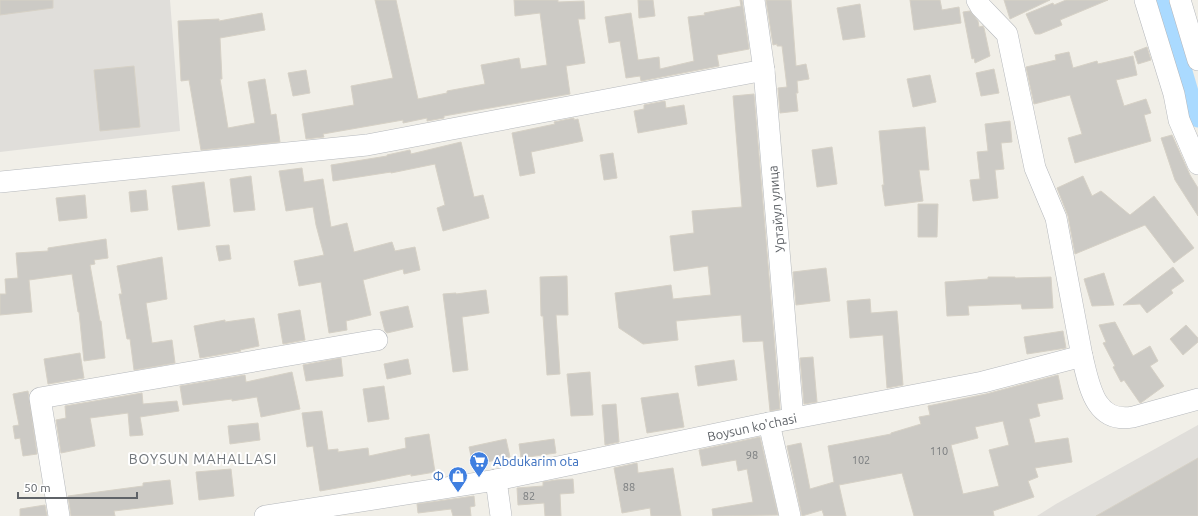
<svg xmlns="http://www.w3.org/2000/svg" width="1198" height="516" viewBox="0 0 1198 516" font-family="Ubuntu,sans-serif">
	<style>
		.industrial { fill: #e0deda }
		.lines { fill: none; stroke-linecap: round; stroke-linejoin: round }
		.canal { stroke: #aadaff; stroke-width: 17 }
		.building { fill: #cccac5; stroke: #d6d1c6; fill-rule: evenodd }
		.minor-casing { stroke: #b5b8bc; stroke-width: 22 }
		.minor { stroke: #fff; stroke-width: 21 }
		.labels { text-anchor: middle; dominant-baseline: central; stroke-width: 4; stroke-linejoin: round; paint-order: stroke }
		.number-label { font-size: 11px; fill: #7a7d7f }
		.street-label { font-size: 13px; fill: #5f6368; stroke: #fff }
		.shop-label { font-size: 13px; fill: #366cbe; stroke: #fff; text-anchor: start }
		.neighbourhood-label { font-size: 14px; letter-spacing: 1px; fill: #70757a; stroke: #fff }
	</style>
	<rect width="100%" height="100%" fill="#f1efe8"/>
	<g class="industrial">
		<polygon points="0,0 170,0 180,131 0,152"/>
		<polygon points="1198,425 1198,516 1037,516 1056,504"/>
	</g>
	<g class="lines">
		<polyline class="canal" points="1163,0 1198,119"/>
	</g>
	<g class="building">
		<polygon points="0,0 53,0 53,8 0,15"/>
		<polygon points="375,0 396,0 418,99 447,93 447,91 485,84 481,65 519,58 521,69 547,65 540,13 515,16 514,0 558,0 558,2 584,1 585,19 578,19 585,63 566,66 570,94 444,116 444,118 427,121 427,118 403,123 403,120 323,134 324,137 306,139 302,114 354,105 351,86 393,78"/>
		<polygon points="638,0 653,0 655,16 639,18"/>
		<polygon points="740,0 742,0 749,49 717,55 719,66 641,81 640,76 626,78 620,41 609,43 605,17 631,13 638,60 659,57 660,69 694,61 688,17 705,15 704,13 741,6"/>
		<polygon points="766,0 791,0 796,66 806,64 809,79 797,81 798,93 796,93 798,111 780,113 778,88 787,87 782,46 777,46 777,44 773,45"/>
		<polygon points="910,0 940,0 942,10 959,7 961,23 914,30"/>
		<polygon points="1004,0 1050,0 1010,19"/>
		<polygon points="1066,0 1108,0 1060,20 1062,25 1040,34 1035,34 1026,14 1053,3 1054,5"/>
		<polygon points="860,4 865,37 843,40 837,8"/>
		<polygon points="970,11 978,21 979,27 983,26 984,28 990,56 975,63 974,58 972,59 963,12"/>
		<polygon points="262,13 265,30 220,38 222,79 220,79 228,128 255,123 248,82 265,79 271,115 276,114 280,142 201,150 189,80 181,81 178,21 219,19 219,21"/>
		<polygon points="1147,47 1151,60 1138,64 1134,52"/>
		<polygon points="1069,52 1073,68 1097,61 1098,64 1133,56 1137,75 1116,80 1124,106 1146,99 1151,113 1144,115 1151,141 1075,163 1068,138 1082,134 1070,95 1034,104 1026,67 1056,60 1055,55"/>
		<polygon points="134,66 140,127 100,131 94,70"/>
		<polygon points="994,69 999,93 981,96 976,73"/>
		<polygon points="306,70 310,93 293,96 288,73"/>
		<polygon points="930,75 936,102 913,107 907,79"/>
		<polygon points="754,94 780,409 770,411 763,341 743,342 741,315 676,321 678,340 643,344 619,328 615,293 671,285 673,299 711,295 708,266 674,271 670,236 694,233 692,211 742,207 733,96"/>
		<polygon points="665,101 666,108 684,105 687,124 638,133 634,111 644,109 644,105"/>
		<polygon points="574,118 574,120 578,119 583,141 531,152 535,173 520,176 512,133 555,124 554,122"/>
		<polygon points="1010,121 1012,142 1001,143 1004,169 995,170 998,198 973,201 970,180 980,179 977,152 988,151 985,124"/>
		<polygon points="925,127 929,170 919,170 923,201 885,206 882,185 884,185 879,131"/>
		<polygon points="1172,135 1190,175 1198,188 1198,216 1175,180 1161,138"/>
		<polygon points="461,142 474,197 483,195 489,218 443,231 437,208 445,205 435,164 391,173 391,172 333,181 331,165 387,156 387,155 410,150 411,154"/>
		<polygon points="832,147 837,184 817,187 812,150"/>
		<polygon points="613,153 617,178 604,180 600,155"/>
		<polygon points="302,168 304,182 323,179 331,227 347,223 354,252 392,242 395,251 415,247 420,270 404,274 403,269 363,280 371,315 346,321 347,330 329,333 321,282 299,286 294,261 324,255 316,225 313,207 286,211 279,171"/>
		<polygon points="251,176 255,210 234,212 230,179"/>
		<polygon points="1083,176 1092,196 1101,191 1130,215 1154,196 1194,248 1174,263 1145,225 1075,254 1068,216 1057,188"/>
		<polygon points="204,182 210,226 178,230 172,186"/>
		<polygon points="146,190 148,210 131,212 129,192"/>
		<polygon points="85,195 87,218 59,221 56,198"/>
		<polygon points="918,204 938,204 937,237 918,237"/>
		<polygon points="106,239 108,258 94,260 95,264 90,265 100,321 101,321 105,358 84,361 79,312 78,312 72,274 29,280 32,312 0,315 0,294 6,294 5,279 18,278 16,253 48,251 48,248"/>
		<polygon points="229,245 231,259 219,261 216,246"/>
		<polygon points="162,257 167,299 146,303 152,343 172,340 175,363 134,370 130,339 127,339 119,294 122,294 117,266"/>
		<polygon points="1173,267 1184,281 1171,290 1173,293 1147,313 1140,304 1123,305"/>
		<polygon points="826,268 830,301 796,305 793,272"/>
		<polygon points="1104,273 1114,305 1092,306 1084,279"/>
		<polygon points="567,276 568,315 556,315 560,374 547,375 543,316 541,316 540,277"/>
		<polygon points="988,277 1015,277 1015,278 1051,277 1053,308 1022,309 1021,304 968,306 969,315 947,316 945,282 988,279"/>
		<polygon points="486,290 489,313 462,317 468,370 453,372 443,294 456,293 456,294"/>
		<polygon points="870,299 871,313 897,311 903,385 887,388 883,335 850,338 847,301"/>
		<polygon points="408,306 413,327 387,333 385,331 380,312"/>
		<polygon points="300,310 305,340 283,344 278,314"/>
		<polygon points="254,318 259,346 240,350 241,351 200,358 194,326 225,320 225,322"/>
		<polygon points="1115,322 1133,356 1150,346 1158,361 1150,366 1164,386 1142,402 1140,403 1124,380 1121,382 1113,367 1115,366 1103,343 1106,342 1099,325"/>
		<polygon points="1186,325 1198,338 1198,342 1183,355 1170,339"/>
		<polygon points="1063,331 1066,348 1027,354 1024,337"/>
		<polygon points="80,353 84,378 48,384 44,359"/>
		<polygon points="813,357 817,402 804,404 800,358"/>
		<polygon points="341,358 343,376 306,381 303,365"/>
		<polygon points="408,359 411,374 387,379 384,364"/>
		<polygon points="734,360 737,380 698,386 695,366"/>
		<polygon points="292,372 300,409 261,417 257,397 232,401 232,399 183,405 180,386 245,375 246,382"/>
		<polygon points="590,372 593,415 571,416 567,374"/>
		<path d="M1058 375 1063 399 1037 404 1040 416 1029 419 1035 443 1068 438 1072 462 1035 468 1038 477 1028 481 1034 497 993 511 994 516H914L902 473 839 485 846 516H824L822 510 802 516 787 446 801 443 810 489 834 482 828 446 891 434V433L921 424 919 417 930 415 928 406 986 394ZM1003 421 1009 445 989 450 999 486 963 494 951 445 978 438 975 427Z"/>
		<polygon points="384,386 389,419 368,422 363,389"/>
		<polygon points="28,391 37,454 23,456 20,438 15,439 13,426 19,425 13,394"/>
		<polygon points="142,393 143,404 177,401 179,411 140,417 143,435 130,436 128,413 90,418 95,446 61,453 56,420 66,418 65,406"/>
		<polygon points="678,393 684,427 647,433 641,398"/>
		<polygon points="616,404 619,442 605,445 602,405"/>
		<polygon points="322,411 328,450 338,449 338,452 368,448 369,456 406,448 405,438 429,434 435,472 411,476 411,474 371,482 320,491 313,446 307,447 302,413"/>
		<polygon points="258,423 260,440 230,444 228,426"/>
		<polygon points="760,437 778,515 713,516 712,509 753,502 747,469 738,471 736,460 702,466 699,450"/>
		<polygon points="506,439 510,457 473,465 469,447"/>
		<polygon points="554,439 556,453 521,458 519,444"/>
		<polygon points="1198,458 1198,516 1096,516"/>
		<polygon points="637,463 638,473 673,468 681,516 651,516 650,508 622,513 614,468"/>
		<polygon points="231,469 234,496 199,500 196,472"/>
		<polygon points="573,479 574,493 560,494 561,516 545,516 544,503 518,505 517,488 543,486 543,482 556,480"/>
		<polygon points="170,480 173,504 114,511 115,516 71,516 68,496 143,486 143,483"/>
		<polygon points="474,496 475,506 470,507 471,516 453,516 451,509 418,513 417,504"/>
		<polygon points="45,505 47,516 20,516 20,509"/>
	</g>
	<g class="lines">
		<defs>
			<g id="minor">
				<polyline points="754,0 764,70 793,418"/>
				<polyline points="977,0 981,7 1007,34 1035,168 1056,218 1082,356"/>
				<polyline points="1145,0 1174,94 1179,120 1198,164"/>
				<polyline points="1180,0 1198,60"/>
				<polyline points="0,182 367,145 764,70"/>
				<polyline points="769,423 790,516"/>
				<polyline points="496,480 501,516"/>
				<polyline points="59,516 40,398 377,340"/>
				<path d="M265 516 496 480 769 423 983 382 1082 356C1089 384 1094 424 1133 417L1198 399"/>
			</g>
		</defs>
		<use href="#minor" class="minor-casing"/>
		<use href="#minor" class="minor"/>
	</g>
	<defs>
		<symbol id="supermarket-pin" viewBox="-11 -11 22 30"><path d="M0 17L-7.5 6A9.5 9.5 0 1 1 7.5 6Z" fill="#3f7fe0" stroke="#fff"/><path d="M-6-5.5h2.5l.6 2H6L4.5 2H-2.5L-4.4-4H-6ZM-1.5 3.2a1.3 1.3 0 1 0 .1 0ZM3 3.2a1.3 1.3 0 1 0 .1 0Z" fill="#fff"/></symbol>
		<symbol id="shop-pin" viewBox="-11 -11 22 30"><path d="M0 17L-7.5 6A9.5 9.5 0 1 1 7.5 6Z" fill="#3f7fe0" stroke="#fff"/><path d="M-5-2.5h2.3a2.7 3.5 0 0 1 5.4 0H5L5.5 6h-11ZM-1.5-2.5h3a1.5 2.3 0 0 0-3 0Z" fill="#fff"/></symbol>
	</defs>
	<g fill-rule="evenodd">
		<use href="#supermarket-pin" x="468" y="450" width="22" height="30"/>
		<use href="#shop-pin" x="447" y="465" width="22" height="30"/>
	</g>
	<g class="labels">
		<g class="number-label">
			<text x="939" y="451">110</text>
			<text x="752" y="455">98</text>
			<text x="861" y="460">102</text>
			<text x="629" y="487">88</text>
			<text x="529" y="496">82</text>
		</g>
		<g class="street-label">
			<text transform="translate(776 209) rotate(-95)">Уртайул улица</text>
			<text transform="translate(752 427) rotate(-12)">Boysun ko'chasi</text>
		</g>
		<g class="shop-label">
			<text x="493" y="461">Abdukarim ota</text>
			<text x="444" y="476" text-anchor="end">Ф</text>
		</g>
		<g class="neighbourhood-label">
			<text x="203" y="459">BOYSUN MAHALLASI</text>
		</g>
	</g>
	<path d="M18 492v6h119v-6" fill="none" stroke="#5f6368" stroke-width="2"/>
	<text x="24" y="492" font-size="12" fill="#5f6368" stroke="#ffffff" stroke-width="3" paint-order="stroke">50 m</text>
</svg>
